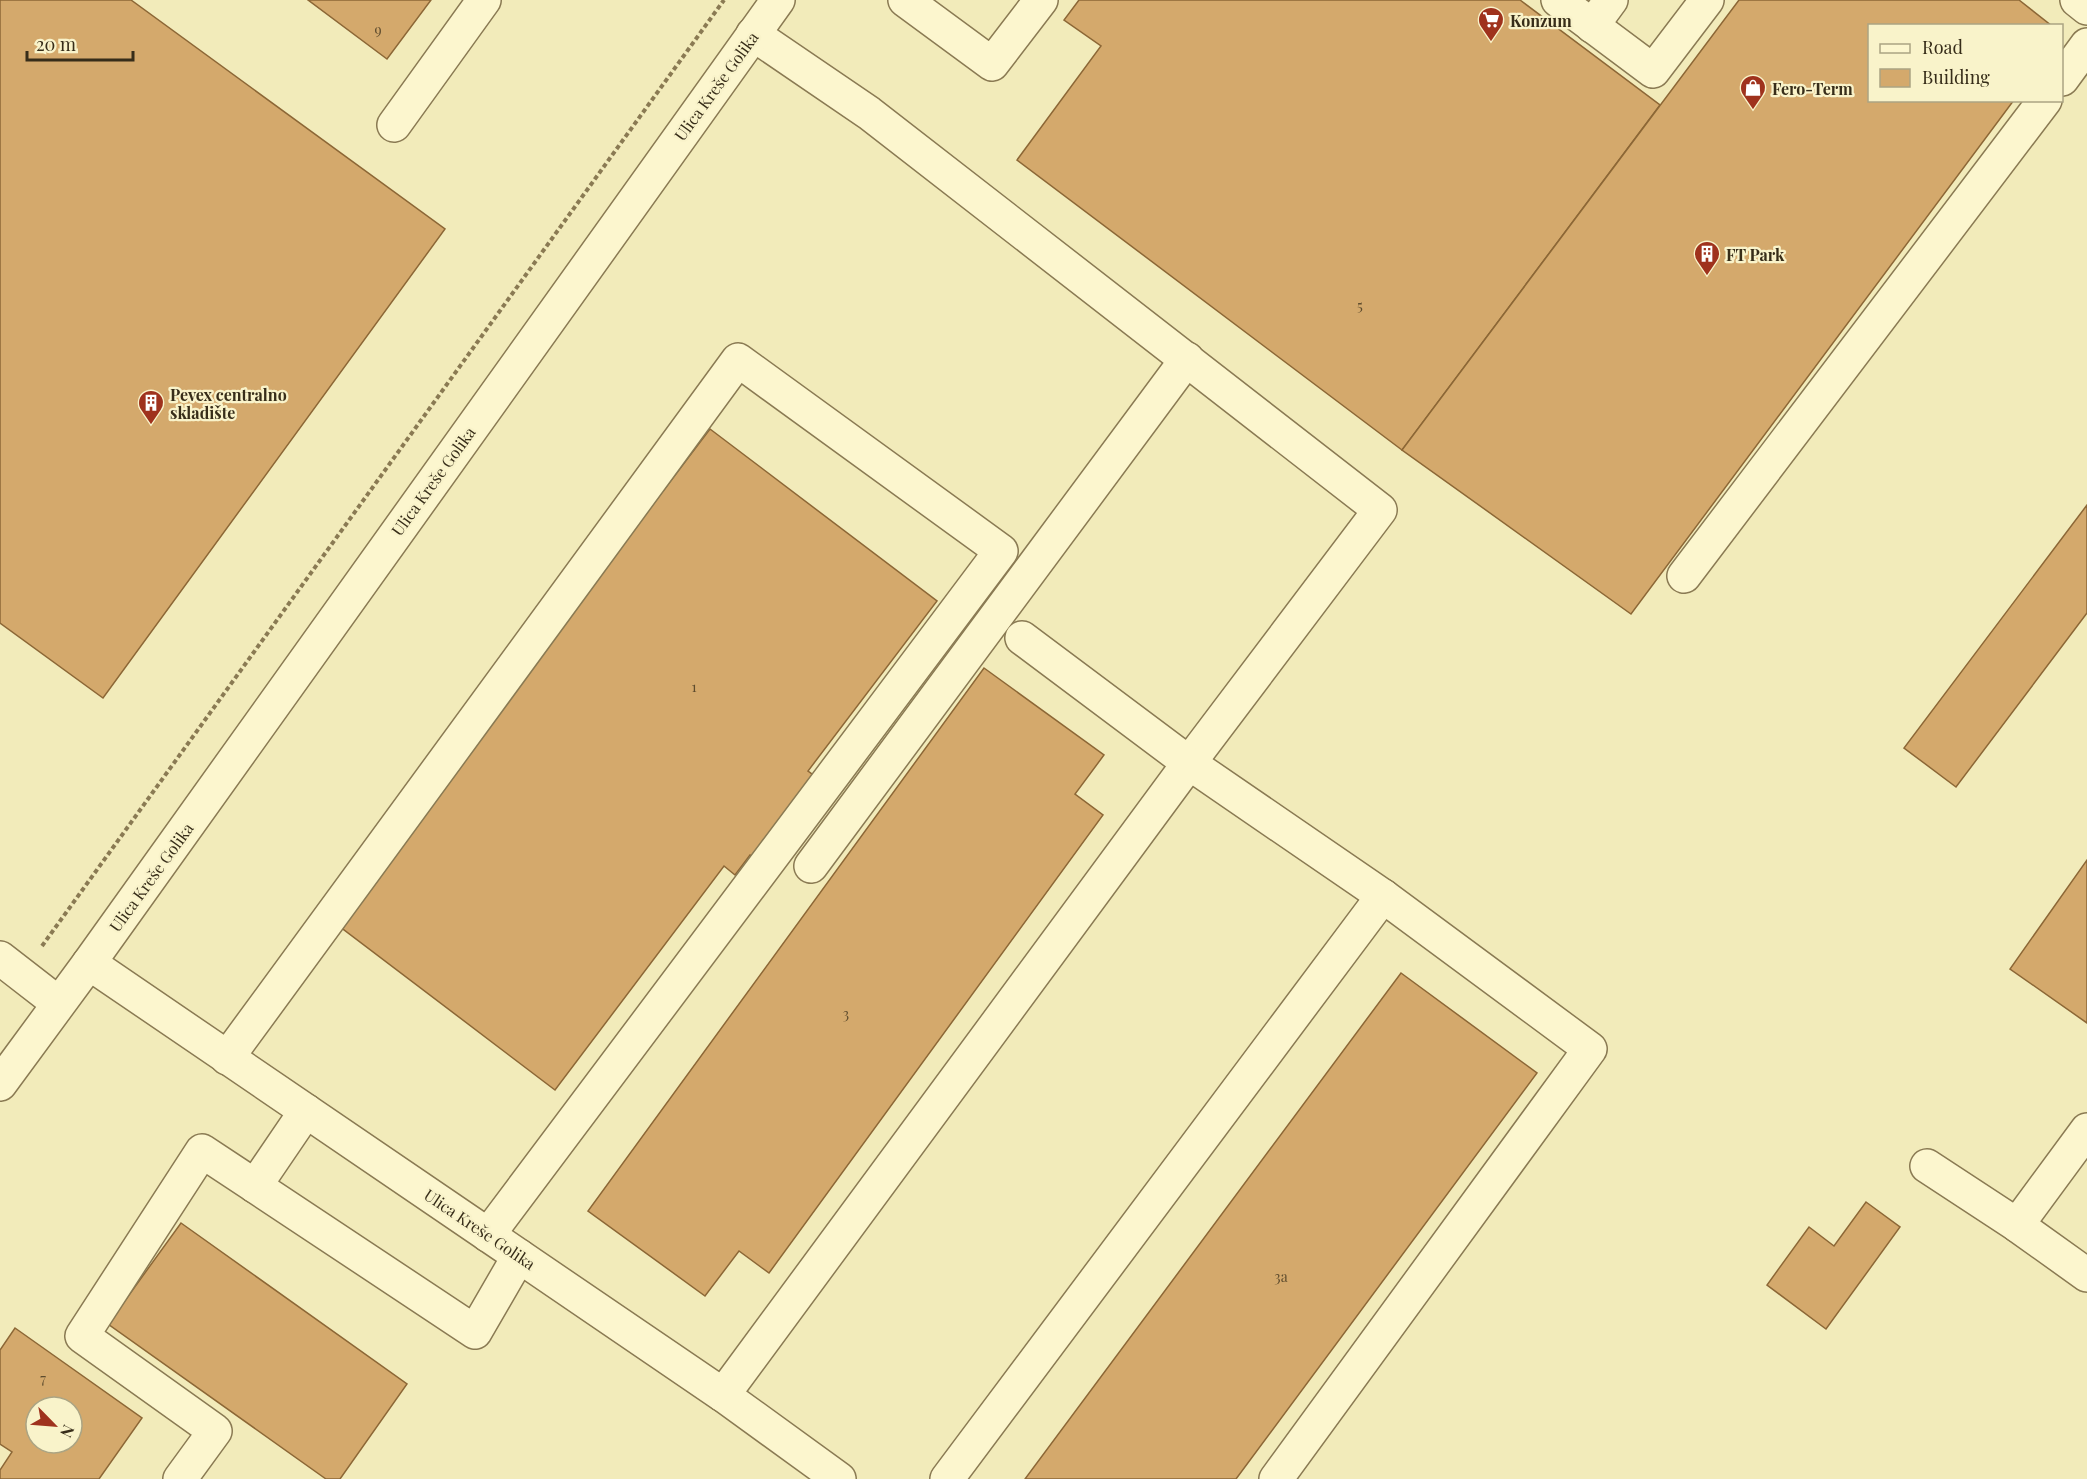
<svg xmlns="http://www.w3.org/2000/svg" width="2087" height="1479" viewBox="0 0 2087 1479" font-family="'Playfair Display',serif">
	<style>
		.building { fill: #d4a96c; stroke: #8c6736; stroke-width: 1.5; fill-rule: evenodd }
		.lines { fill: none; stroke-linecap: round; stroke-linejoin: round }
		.minor-casing { stroke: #8a7a53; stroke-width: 36 }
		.path { stroke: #8a7a53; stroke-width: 4; stroke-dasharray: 4.5 3; stroke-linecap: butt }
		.minor { stroke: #fcf6ce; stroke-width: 33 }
		.labels { text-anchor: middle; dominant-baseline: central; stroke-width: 4.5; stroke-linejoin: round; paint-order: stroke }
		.number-label { font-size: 14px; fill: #5e4c2e }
		.poi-label { font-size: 16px; font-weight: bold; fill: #372d19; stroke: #f9f3ca; text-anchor: start }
		.street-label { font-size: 16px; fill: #372d19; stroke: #f9f3ca }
	</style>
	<rect width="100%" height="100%" fill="#f2ebba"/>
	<g class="building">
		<polygon points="0,0 131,0 445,229 103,698 0,623"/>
		<polygon points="308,0 431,0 387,59"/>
		<polygon points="1079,0 1520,0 1660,105 1402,450 1017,160 1101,46 1064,20"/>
		<polygon points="1739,0 2019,0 2052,26 1870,26 1870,100 2014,100 1631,614 1402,450"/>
		<polygon points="710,429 937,601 808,771 819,779 758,860 750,855 735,875 724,866 555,1090 335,923"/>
		<polygon points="2087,505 2087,613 1956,787 1904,748"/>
		<polygon points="984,668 1104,755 1075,794 1103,815 769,1273 739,1251 705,1296 588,1211"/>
		<polygon points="2087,860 2087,1023 2010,969"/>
		<polygon points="1401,973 1537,1073 1236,1479 1025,1479"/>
		<polygon points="1866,1202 1900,1227 1826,1329 1767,1285 1809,1227 1834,1246"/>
		<polygon points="181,1223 407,1384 340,1479 326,1479 108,1324"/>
		<path d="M15 1328 142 1418 99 1479H0V1470L12 1452 0 1444V1350ZM36 1407H72V1443H36Z"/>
	</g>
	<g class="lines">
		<defs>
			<g id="minor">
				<polyline points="905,0 992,64 1041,0"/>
				<polyline points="1558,0 1653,71 1707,0"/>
				<polyline points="2077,0 2087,8"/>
				<polyline points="1592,26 1611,0"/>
				<polyline points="753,34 869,113 1380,510 1189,763 1022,638"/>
				<polyline points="2062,79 2087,45"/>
				<polyline points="394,125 484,0"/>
				<polyline points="1684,576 2045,100"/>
				<polyline points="811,866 1187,359"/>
				<polyline points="0,958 58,1003"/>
				<polyline points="89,963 723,1395 839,1479"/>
				<polyline points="227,1058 738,360 1001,551 488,1235"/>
				<polyline points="0,1084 89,963 778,0"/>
				<polyline points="306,1111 255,1186 475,1332 519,1256"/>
				<polyline points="1927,1166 2017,1225 2087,1275"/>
				<polyline points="2017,1225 2087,1130"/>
				<polyline points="723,1395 1189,763 1383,896 1590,1049 1276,1479"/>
				<polyline points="180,1479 215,1431 82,1336 202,1151 255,1186"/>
				<polyline points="947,1479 1383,896"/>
			</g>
		</defs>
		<use href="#minor" class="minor-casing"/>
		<polyline class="path" points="42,946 724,0"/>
		<use href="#minor" class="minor"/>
	</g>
	<defs>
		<symbol id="supermarket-pin" viewBox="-11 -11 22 30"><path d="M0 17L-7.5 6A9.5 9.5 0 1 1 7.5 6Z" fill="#9f321d" stroke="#f9f3ca"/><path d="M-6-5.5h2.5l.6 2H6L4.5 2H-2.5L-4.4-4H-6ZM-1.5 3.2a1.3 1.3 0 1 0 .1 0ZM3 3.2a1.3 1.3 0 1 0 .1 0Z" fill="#fff"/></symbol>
		<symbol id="shop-pin" viewBox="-11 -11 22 30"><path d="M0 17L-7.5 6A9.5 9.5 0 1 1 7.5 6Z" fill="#9f321d" stroke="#f9f3ca"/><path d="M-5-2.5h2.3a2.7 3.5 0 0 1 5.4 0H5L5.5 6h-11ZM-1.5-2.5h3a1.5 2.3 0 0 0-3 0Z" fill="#fff"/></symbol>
		<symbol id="building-pin" viewBox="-11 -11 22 30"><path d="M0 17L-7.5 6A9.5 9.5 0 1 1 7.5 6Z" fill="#9f321d" stroke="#f9f3ca"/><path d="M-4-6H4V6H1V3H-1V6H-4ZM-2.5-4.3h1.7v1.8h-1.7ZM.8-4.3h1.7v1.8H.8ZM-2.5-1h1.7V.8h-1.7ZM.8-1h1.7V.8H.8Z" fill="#fff"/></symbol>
	</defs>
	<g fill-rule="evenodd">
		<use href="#supermarket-pin" x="1476" y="5" width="30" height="40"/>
		<use href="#shop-pin" x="1738" y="73" width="30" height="40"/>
		<use href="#building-pin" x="1692" y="239" width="30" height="40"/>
		<use href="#building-pin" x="136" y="388" width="30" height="40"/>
	</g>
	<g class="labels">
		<g class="number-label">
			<text x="378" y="29">9</text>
			<text x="1360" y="305">5</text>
			<text x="694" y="686">1</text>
			<text x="846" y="1013">3</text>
			<text x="1281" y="1276">3a</text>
			<text x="43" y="1378">7</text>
		</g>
		<g class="poi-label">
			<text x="1510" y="20">Konzum</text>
			<text x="1772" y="88">Fero-Term</text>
			<text x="1726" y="254">FT Park</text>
			<text x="170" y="394">Pevex centralno<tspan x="170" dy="18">skladište</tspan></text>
		</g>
		<g class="street-label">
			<text transform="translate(716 86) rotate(-54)">Ulica Kreše Golika</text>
			<text transform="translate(433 481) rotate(-54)">Ulica Kreše Golika</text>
			<text transform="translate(151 877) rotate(-54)">Ulica Kreše Golika</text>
			<text transform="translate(480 1229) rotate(34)">Ulica Kreše Golika</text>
		</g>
	</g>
	<rect x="1868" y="24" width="195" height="78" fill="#f9f3ca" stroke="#aba483" stroke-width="1.5"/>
	<rect x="1880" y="44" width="30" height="9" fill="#fcf6ce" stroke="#aba483" stroke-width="1.5"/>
	<text x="1922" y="54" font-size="18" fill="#372d19">Road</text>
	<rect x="1880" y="69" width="30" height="18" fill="#d4a96c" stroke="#aba483" stroke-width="1.5"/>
	<text x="1922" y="84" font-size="18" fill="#372d19">Building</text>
	<g transform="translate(54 1425) rotate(115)"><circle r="28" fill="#f9f3ca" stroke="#aba483" stroke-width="1.5"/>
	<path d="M0-4.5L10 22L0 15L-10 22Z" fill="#9f321d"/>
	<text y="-9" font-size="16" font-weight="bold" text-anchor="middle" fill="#372d19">N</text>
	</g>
	<path d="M27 51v9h106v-9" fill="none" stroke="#372d19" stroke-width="3"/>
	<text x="36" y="51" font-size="18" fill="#372d19" stroke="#f9f3ca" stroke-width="4.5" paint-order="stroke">20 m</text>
</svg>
